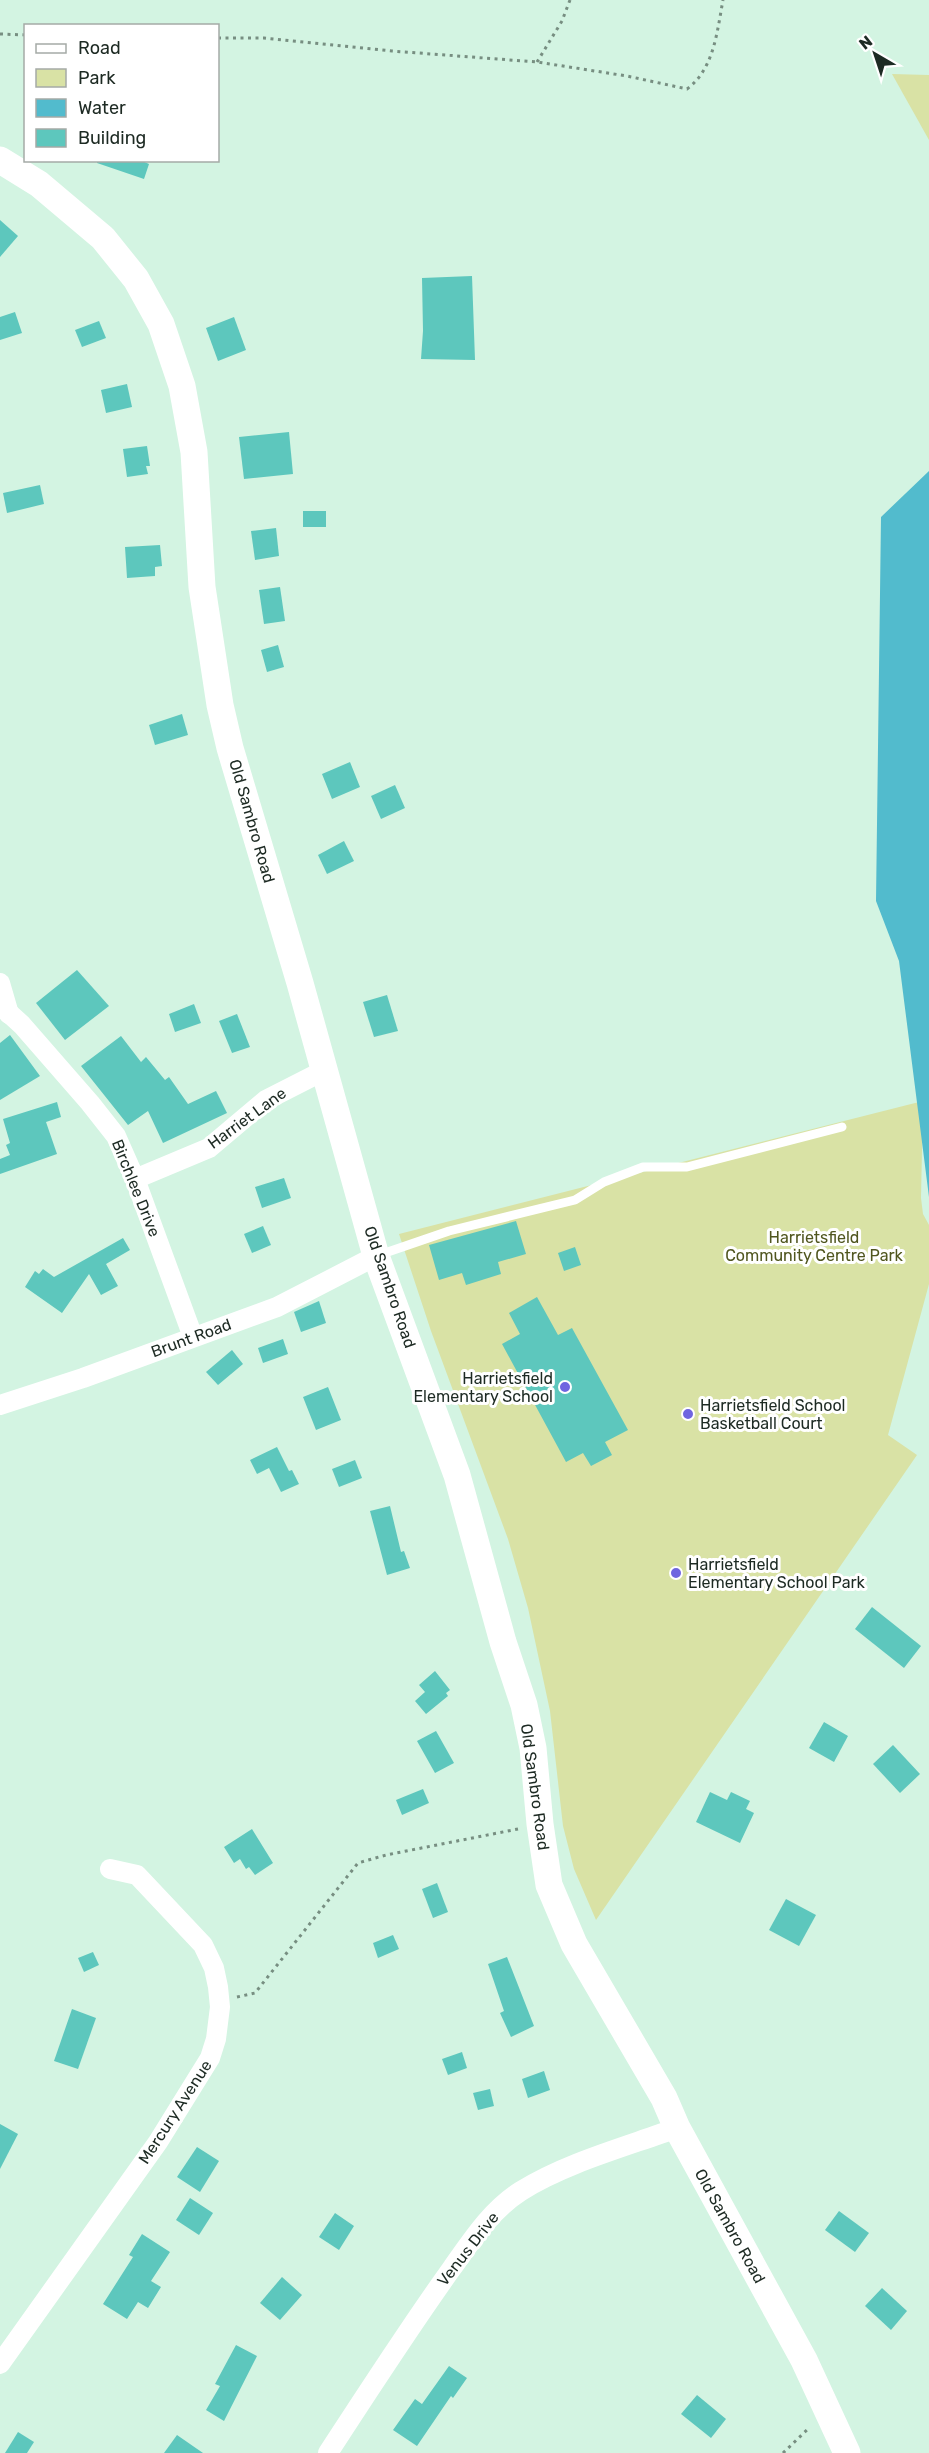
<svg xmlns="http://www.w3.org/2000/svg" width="929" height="2453" viewBox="0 0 929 2453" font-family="Rubik,sans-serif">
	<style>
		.green { fill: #d9e2a5 }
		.water { fill: #52bbcd }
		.building { fill: #5dc7bd }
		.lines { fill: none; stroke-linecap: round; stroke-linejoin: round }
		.path { stroke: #778e81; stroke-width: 3; stroke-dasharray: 3 4.5; stroke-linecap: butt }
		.lane { stroke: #fff; stroke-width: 9 }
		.street { stroke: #fff; stroke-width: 20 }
		.secondary { stroke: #fff; stroke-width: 27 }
		.poi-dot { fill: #6f65e0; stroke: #fff; stroke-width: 2 }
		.labels { text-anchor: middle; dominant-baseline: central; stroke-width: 6; stroke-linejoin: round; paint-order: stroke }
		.street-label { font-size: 16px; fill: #1d2a23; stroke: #fff }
		.park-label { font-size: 16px; fill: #50561f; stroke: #fff }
		.poi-label { font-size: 16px; fill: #1d2a23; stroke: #fff; text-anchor: start }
	</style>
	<rect width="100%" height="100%" fill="#d3f4e2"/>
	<g class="green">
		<polygon points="892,74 929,75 929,140"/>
		<polygon points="923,1101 921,1198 923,1214 929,1225 929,1284 888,1435 917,1455 596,1920 574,1869 563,1826 550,1711 528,1608 508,1539 431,1331 399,1234"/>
	</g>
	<polygon class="water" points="929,471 929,1197 899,961 876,901 881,517"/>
	<g class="building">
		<polygon points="97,160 140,160 149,164 144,179 97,163"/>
		<polygon points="0,220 18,236 0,257"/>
		<polygon points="472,276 475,360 421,359 423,331 422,278"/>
		<polygon points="15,312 22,333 0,340 0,317"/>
		<polygon points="234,317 246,350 218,361 206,328"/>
		<polygon points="99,321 106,338 82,347 75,330"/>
		<polygon points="127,384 132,407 106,413 101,390"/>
		<polygon points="289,432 293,474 244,479 239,437"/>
		<polygon points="147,446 150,466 146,466 148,474 127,477 123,449"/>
		<polygon points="40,485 44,504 7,513 3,493"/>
		<rect x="303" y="511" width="23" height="16"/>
		<polygon points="276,528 279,556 255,560 251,531"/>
		<polygon points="160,545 162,566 155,567 155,576 127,578 125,547"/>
		<polygon points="280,587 285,621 264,624 259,590"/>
		<polygon points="278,645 284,667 267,672 261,650"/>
		<polygon points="182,714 188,735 155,745 149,725"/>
		<polygon points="350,762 360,787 332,799 322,774"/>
		<polygon points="395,785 405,808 381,819 371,796"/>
		<polygon points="344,841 354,861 327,874 318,855"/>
		<polygon points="77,970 109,1006 65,1040 36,1003"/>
		<polygon points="387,995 398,1031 374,1037 363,1002"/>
		<polygon points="194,1004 201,1023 175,1032 169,1014"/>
		<polygon points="237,1014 250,1047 232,1053 219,1021"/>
		<polygon points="10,1035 40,1076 0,1100 0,1043"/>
		<polygon points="121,1036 141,1062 146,1057 165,1080 169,1077 188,1104 216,1091 227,1113 163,1143 148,1111 128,1125 81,1066"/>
		<polygon points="57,1102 61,1117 46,1122 57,1154 0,1174 0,1159 10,1155 6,1145 10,1143 3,1119"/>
		<polygon points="284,1178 291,1198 262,1208 255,1187"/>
		<polygon points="516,1221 526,1254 498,1262 501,1274 466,1285 462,1273 439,1280 429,1245"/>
		<polygon points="263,1226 271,1245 252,1253 244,1234"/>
		<polygon points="123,1238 130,1250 106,1264 118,1286 101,1295 89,1274 62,1313 25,1287 35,1271 39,1274 43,1269 54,1277"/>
		<polygon points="575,1247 581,1265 564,1271 558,1253"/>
		<polygon points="537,1297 558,1335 572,1328 628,1430 605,1442 612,1455 591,1466 583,1453 566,1462 502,1344 520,1334 509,1313"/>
		<polygon points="319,1301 326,1323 301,1332 294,1312"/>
		<polygon points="283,1339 288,1354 263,1363 258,1348"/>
		<polygon points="232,1350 243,1364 218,1385 206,1372"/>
		<polygon points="328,1387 341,1420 316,1430 303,1397"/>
		<polygon points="277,1447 289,1471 292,1470 299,1484 281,1492 269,1468 257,1474 250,1460"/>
		<polygon points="355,1460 362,1478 339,1487 332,1469"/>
		<polygon points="390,1506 401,1552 404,1551 410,1568 387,1575 370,1511"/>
		<polygon points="872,1607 921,1646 904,1668 855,1629"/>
		<polygon points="435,1671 450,1690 446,1693 448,1696 426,1714 415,1701 425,1692 419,1685"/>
		<polygon points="824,1722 848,1736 834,1762 809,1748"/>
		<polygon points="436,1731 454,1763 435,1773 417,1741"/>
		<polygon points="893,1745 920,1774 900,1793 873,1764"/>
		<polygon points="423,1789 429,1803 402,1815 396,1800"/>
		<polygon points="710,1792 727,1800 731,1792 750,1801 746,1809 754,1813 740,1843 696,1822"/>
		<polygon points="252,1829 273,1863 255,1875 249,1867 246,1869 240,1859 234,1863 224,1847"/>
		<polygon points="437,1883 448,1912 433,1918 422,1889"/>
		<polygon points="786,1899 816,1915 799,1946 769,1930"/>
		<polygon points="393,1935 399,1949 378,1958 373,1943"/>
		<polygon points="93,1952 99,1965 84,1972 78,1958"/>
		<polygon points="507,1957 534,2026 511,2037 500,2013 504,2011 488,1964"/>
		<polygon points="72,2009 96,2018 78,2069 54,2061"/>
		<polygon points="462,2052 467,2068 448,2075 442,2059"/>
		<polygon points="544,2071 550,2090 528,2098 522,2079"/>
		<polygon points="490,2089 494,2106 478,2110 473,2093"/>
		<polygon points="0,2124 18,2134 0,2169"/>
		<polygon points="197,2147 219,2161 200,2192 177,2177"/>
		<polygon points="190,2198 213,2213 199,2235 176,2220"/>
		<polygon points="839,2211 869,2233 855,2252 825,2230"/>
		<polygon points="335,2213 354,2226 339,2250 319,2237"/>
		<polygon points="142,2234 170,2252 151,2281 161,2287 148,2308 138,2302 127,2319 103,2304 133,2257 129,2255"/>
		<polygon points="282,2277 302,2295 280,2320 260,2303"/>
		<polygon points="882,2288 907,2311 891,2330 865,2306"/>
		<polygon points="236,2345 257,2356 224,2421 206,2410 220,2386 215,2384"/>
		<polygon points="449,2366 467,2378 453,2398 451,2396 417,2446 393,2430 415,2399 422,2404"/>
		<polygon points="697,2395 726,2419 711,2438 681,2414"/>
		<polygon points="18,2432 34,2442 27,2453 5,2453"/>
		<polygon points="177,2435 203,2453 164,2453"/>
	</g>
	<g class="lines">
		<g class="path">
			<polyline points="0,34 26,35"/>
			<path d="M218 38H264L392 51 537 62 627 76 687 89C714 69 717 32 723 0"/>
			<polyline points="537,62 562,21 570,0"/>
			<polyline points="237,1997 255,1993 358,1863 386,1855 518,1829"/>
			<polyline points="783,2453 810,2427"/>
		</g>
		<polyline class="lane" points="379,1255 449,1231 575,1200 604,1182 643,1167 687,1167 842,1127"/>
		<g class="street">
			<polyline points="0,983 9,1014"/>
			<polyline points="0,1005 22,1025 90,1103 116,1136 135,1179 193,1337"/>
			<polyline points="135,1179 209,1148 266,1100 325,1070"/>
			<polyline points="0,1405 83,1378 277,1307 376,1256"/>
			<polyline points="0,2364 158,2142 210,2058 216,2039 220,2007 218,1987 214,1968 203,1945 137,1875 110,1869"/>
			<path d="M328 2453C369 2390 409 2328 452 2268 472 2240 491 2210 521 2191 565 2163 628 2146 677 2128"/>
		</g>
		<polyline class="secondary" points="0,160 39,184 103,238 136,279 161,324 182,386 194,452 202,587 220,705 230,748 300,983 376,1256 457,1475 503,1642 524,1705 533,1748 540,1824 549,1885 574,1944 664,2098 677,2128 804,2360 847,2453"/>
	</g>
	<g class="poi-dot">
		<circle cx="565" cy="1387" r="6"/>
		<circle cx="688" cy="1414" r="6"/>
		<circle cx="676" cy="1573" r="6"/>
	</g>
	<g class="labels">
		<g class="street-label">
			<text transform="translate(252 821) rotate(74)">Old Sambro Road</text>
			<text transform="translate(247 1118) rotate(-36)">Harriet Lane</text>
			<text transform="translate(136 1188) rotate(68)">Birchlee Drive</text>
			<text transform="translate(390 1287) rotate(71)">Old Sambro Road</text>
			<text transform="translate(191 1338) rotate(-20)">Brunt Road</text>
			<text transform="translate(535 1787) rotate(82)">Old Sambro Road</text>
			<text transform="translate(175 2112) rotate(-57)">Mercury Avenue</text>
			<text transform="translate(730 2226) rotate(61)">Old Sambro Road</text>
			<text transform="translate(468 2249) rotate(-52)">Venus Drive</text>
		</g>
		<g class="park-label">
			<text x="814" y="1237">Harrietsfield<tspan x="814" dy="18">Community Centre Park</tspan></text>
		</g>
		<g class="poi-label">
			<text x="553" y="1378" text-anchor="end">Harrietsfield<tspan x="553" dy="18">Elementary School</tspan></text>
			<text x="700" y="1405">Harrietsfield School<tspan x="700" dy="18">Basketball Court</tspan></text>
			<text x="688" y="1564">Harrietsfield<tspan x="688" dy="18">Elementary School Park</tspan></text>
		</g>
	</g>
	<rect x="24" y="24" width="195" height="138" fill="#ffffff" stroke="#a5aaa7" stroke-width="1.5"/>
	<rect x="36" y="44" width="30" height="9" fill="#ffffff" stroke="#a5aaa7" stroke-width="1.5"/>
	<text x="78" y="54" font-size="18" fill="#1d2a23">Road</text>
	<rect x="36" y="69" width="30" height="18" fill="#d9e2a5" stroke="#a5aaa7" stroke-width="1.5"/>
	<text x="78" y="84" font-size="18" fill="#1d2a23">Park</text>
	<rect x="36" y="99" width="30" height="18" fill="#52bbcd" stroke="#a5aaa7" stroke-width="1.5"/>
	<text x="78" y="114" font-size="18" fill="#1d2a23">Water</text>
	<rect x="36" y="129" width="30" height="18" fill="#5dc7bd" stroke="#a5aaa7" stroke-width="1.5"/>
	<text x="78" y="144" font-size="18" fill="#1d2a23">Building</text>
	<g transform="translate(875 54) rotate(321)" stroke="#ffffff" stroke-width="4.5" paint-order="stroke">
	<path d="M0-4.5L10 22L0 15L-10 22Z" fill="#1d2a23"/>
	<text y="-9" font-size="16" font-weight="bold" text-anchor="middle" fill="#1d2a23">N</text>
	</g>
</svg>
